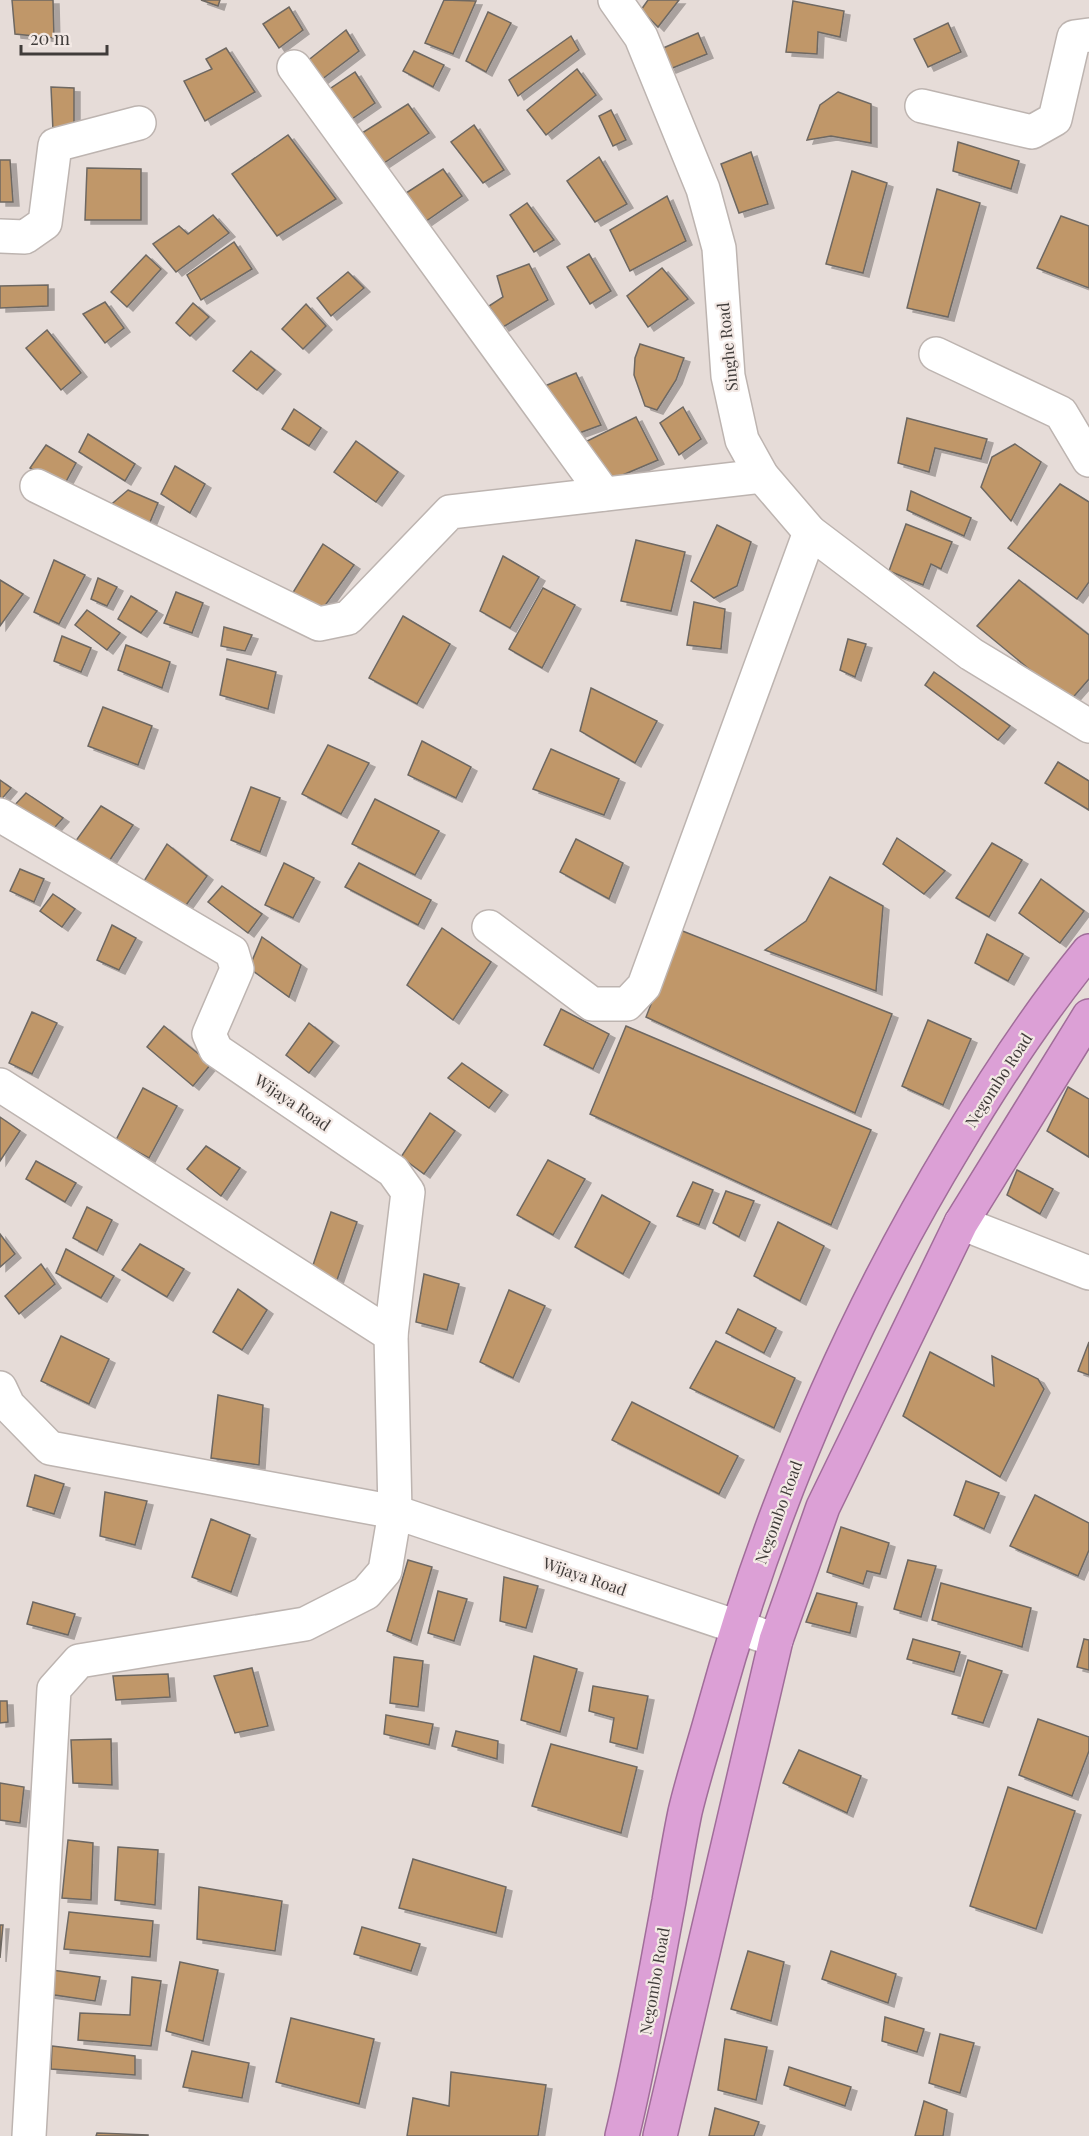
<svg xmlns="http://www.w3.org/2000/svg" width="1089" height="2136" viewBox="0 0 1089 2136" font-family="'Playfair Display',serif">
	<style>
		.building { fill: #c09769; stroke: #6e6862; stroke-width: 1.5; filter: url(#shadow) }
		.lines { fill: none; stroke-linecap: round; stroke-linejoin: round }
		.minor-casing { stroke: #bdb4b0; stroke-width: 36 }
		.trunk-casing { stroke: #a06d99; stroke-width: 36 }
		.minor { stroke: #fff; stroke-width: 33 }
		.trunk { stroke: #dca0d6; stroke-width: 33 }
		.labels { text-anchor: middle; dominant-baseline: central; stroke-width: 4.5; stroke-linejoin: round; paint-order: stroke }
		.street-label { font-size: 16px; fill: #403c3a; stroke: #f3e9e5 }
	</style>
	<defs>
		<filter id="shadow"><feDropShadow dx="6" dy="4" stdDeviation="0" flood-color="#0004"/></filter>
	</defs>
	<rect width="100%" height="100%" fill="#e6dcd8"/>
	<g class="building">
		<polygon points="12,0 53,0 54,38 15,34"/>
		<polygon points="201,0 220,0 218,6"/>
		<polygon points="444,0 476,1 453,54 425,43"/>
		<polygon points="648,0 679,0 658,27 641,10"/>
		<polygon points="793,1 844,11 840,37 818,32 817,54 786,52"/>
		<polygon points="289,7 303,30 279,48 263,24"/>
		<polygon points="488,12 511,23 486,72 466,61"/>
		<polygon points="948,23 961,52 928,67 914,39"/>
		<polygon points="346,30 359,51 321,80 306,62"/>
		<polygon points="698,33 707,54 670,69 661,49"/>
		<polygon points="571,36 579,50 518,96 509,80"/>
		<polygon points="226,48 255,92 205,121 184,81 212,69 206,59"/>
		<polygon points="414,51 444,65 433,87 403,71"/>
		<polygon points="577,69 596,95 546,135 527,110"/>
		<polygon points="355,72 375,103 349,121 328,90"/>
		<polygon points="51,87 74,88 74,131 53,131"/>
		<polygon points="838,92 871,104 871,143 831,136 807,140 820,105"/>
		<polygon points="408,104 429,133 381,165 362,133"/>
		<polygon points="611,110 626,140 613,146 599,116"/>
		<polygon points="474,125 504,170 483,183 451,142"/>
		<polygon points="288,135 336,199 277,236 232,174"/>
		<polygon points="958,142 1019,161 1011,189 953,171"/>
		<polygon points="751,152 768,204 739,213 721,164"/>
		<polygon points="599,157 627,204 595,222 567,181"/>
		<polygon points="0,160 10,160 13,202 0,202"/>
		<polygon points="87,168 141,169 141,220 85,220"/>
		<polygon points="443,169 462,196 422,224 403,195"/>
		<polygon points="852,171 887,183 863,273 826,264"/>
		<polygon points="937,189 980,203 948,317 907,308"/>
		<polygon points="667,196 686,241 630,271 610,230"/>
		<polygon points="527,203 554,240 534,252 510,215"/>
		<polygon points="213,215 229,233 176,272 153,244 179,226 188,234"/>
		<polygon points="1061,216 1089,226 1089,288 1037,268"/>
		<polygon points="234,242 252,269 201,300 187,275"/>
		<polygon points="589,254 611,291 590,304 567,267"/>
		<polygon points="146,255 161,269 127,307 111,292"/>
		<polygon points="529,264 548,300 503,327 489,306 503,297 497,276"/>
		<polygon points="662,268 688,299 648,327 627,296"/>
		<polygon points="348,272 364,288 331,316 317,298"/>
		<polygon points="48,285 48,306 0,308 0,286"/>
		<polygon points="105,302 124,328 105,343 83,314"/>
		<polygon points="193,303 209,317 190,336 176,323"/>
		<polygon points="306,304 326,326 303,349 282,329"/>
		<polygon points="47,330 81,373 61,390 26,348"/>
		<polygon points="640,344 684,358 676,380 657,410 645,406 634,375 635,358"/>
		<polygon points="251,351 275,370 257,390 233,371"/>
		<polygon points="576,373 601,425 571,436 545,386"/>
		<polygon points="683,407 701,439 679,455 660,423"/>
		<polygon points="294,409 321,428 309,446 282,429"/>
		<polygon points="636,417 658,460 606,482 581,444"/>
		<polygon points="907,418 987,439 981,459 935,448 929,472 898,463"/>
		<polygon points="88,434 135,464 125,481 79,452"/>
		<polygon points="356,441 398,472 376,502 334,472"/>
		<polygon points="1015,444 1041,462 1011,521 981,487 992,457"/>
		<polygon points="46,445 76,463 62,489 30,468"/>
		<polygon points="175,466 205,484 190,513 161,494"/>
		<polygon points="1060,484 1089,502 1089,582 1077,599 1008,548"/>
		<polygon points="128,490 158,503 148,527 107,508"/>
		<polygon points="911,491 971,518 964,536 907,510"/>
		<polygon points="906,524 952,542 941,569 931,564 923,585 889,571"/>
		<polygon points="717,525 751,542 737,586 714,598 691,581"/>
		<polygon points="636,540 685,552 671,611 621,601"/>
		<polygon points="323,544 354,565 319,614 292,594"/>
		<polygon points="503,556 539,577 510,628 480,611"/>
		<polygon points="54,560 85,575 59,624 34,612"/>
		<polygon points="98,578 117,587 107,606 91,599"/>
		<polygon points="0,580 23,594 0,626"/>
		<polygon points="1019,580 1089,635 1089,679 1069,702 977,626"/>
		<polygon points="543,588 575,605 542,668 509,649"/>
		<polygon points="176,592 203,603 192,633 164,623"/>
		<polygon points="131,596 157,611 141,633 118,619"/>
		<polygon points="694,602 725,609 721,649 687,645"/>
		<polygon points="87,610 120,633 107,650 75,625"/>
		<polygon points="403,616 450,644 417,704 369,678"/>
		<polygon points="224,627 252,635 245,651 221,646"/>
		<polygon points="62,636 91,648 81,672 54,661"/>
		<polygon points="848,639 866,644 855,677 840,670"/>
		<polygon points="126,645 170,662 162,688 118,670"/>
		<polygon points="227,659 276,672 268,709 220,695"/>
		<polygon points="934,672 1010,726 998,740 925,685"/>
		<polygon points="591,688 657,721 635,763 580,731"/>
		<polygon points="103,707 152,726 138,765 88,746"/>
		<polygon points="422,741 471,767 456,798 408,775"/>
		<polygon points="328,745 369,763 341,814 302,794"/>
		<polygon points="551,749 619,779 604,815 533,789"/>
		<polygon points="1058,762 1089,781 1089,810 1045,783"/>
		<polygon points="0,780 11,788 0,801"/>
		<polygon points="251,787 280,798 260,852 231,840"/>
		<polygon points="26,793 63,818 49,834 11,809"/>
		<polygon points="375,799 439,831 415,875 352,844"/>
		<polygon points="101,806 133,825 106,866 75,842"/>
		<polygon points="897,838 945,871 924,894 883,864"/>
		<polygon points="576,839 623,863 609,899 560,872"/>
		<polygon points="992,843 1022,860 989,917 956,898"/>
		<polygon points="167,844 207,876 184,908 144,881"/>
		<polygon points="284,863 314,878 293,918 265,905"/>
		<polygon points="359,863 431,900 418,925 345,887"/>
		<polygon points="20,869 44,879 34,902 10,891"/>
		<polygon points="830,877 883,906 876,991 765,950 806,921"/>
		<polygon points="1041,879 1084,911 1060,943 1019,913"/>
		<polygon points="222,886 262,914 248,933 208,902"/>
		<polygon points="53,894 75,909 62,927 40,911"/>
		<polygon points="112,925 136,938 119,970 97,960"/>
		<polygon points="442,928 491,962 453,1020 407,985"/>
		<polygon points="680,930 892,1014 855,1113 646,1017"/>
		<polygon points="987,934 1023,954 1008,981 975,963"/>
		<polygon points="262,937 301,965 289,997 249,968"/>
		<polygon points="561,1009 609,1034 593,1069 544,1045"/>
		<polygon points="32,1012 57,1023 32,1074 9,1063"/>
		<polygon points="928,1020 971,1039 943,1105 902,1086"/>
		<polygon points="309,1023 333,1042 309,1073 286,1055"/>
		<polygon points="164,1026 211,1064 193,1086 147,1047"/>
		<polygon points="626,1026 871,1130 831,1225 590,1114"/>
		<polygon points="462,1063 502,1091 489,1108 448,1078"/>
		<polygon points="1068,1087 1089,1099 1089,1157 1047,1131"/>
		<polygon points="143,1088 177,1106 149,1158 116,1140"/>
		<polygon points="430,1113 455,1131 424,1174 401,1157"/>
		<polygon points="0,1117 20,1131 0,1161"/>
		<polygon points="206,1146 240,1168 221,1196 187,1169"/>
		<polygon points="548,1160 585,1179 553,1235 517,1215"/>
		<polygon points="36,1161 76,1183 65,1202 26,1179"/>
		<polygon points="1017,1170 1053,1189 1040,1214 1007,1195"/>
		<polygon points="693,1182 713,1190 699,1225 677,1216"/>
		<polygon points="726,1191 754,1201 739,1237 713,1223"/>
		<polygon points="602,1195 650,1222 623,1274 575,1247"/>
		<polygon points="87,1207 112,1220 97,1251 73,1238"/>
		<polygon points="331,1212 357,1222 337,1280 311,1271"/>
		<polygon points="778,1222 824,1246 800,1301 754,1276"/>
		<polygon points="0,1234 15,1254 0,1267"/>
		<polygon points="140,1244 184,1269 167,1297 122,1270"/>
		<polygon points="66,1249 114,1276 101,1298 56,1273"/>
		<polygon points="41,1264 55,1284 19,1314 5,1296"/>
		<polygon points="424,1274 459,1284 447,1330 416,1322"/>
		<polygon points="238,1289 267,1310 242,1350 213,1332"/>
		<polygon points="509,1290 545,1306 513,1378 480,1362"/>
		<polygon points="738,1309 776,1328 764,1353 726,1333"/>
		<polygon points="61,1336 109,1359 89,1404 41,1381"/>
		<polygon points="716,1341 795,1378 774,1428 690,1388"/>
		<polygon points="1089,1342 1089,1375 1078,1371"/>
		<polygon points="930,1352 994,1386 992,1356 1038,1379 1044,1389 1000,1477 903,1416"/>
		<polygon points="218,1395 263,1405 259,1465 211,1458"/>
		<polygon points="632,1402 738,1456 719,1494 612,1440"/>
		<polygon points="35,1475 64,1484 54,1514 27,1506"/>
		<polygon points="966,1481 999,1493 984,1529 954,1515"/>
		<polygon points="105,1492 147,1501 135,1545 100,1536"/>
		<polygon points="1035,1495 1089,1523 1089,1550 1078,1576 1010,1546"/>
		<polygon points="211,1519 250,1535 231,1592 192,1577"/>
		<polygon points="841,1527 889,1543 880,1574 867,1571 863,1584 827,1572"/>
		<polygon points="408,1560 432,1567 411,1641 387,1631"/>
		<polygon points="908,1560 936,1566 921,1617 894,1609"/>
		<polygon points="504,1577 538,1586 526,1628 500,1621"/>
		<polygon points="941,1583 1031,1608 1022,1647 932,1620"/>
		<polygon points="438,1591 467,1599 454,1641 428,1633"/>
		<polygon points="817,1593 857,1603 850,1633 806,1622"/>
		<polygon points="33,1602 75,1614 68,1635 27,1624"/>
		<polygon points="913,1639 960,1652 954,1672 907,1659"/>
		<polygon points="1084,1639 1089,1640 1089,1670 1077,1667"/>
		<polygon points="534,1656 577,1669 560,1732 521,1720"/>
		<polygon points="394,1657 423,1661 418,1707 390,1703"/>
		<polygon points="968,1660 1002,1671 983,1723 952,1714"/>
		<polygon points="252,1668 268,1726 235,1733 214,1676"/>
		<polygon points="168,1674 170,1697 116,1700 113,1676"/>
		<polygon points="593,1686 648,1696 637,1749 610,1742 614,1718 589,1711"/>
		<polygon points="0,1701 7,1701 8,1722 0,1723"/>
		<polygon points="386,1715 433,1724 429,1745 384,1734"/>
		<polygon points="1038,1719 1089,1737 1089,1751 1072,1796 1019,1775"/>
		<polygon points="456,1731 498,1741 497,1759 452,1746"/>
		<polygon points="111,1739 112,1785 73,1783 71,1740"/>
		<polygon points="551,1744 637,1767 621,1833 532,1806"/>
		<polygon points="799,1750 861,1776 847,1813 783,1783"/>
		<polygon points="0,1783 24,1787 20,1823 0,1820"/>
		<polygon points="1008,1787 1075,1811 1036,1929 970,1906"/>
		<polygon points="68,1840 93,1843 91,1900 62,1898"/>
		<polygon points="118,1847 158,1850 155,1905 115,1900"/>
		<polygon points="413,1859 506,1887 496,1933 399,1908"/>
		<polygon points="199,1887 282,1901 275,1951 197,1939"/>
		<polygon points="69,1912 153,1921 150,1957 64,1949"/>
		<polygon points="0,1925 3,1925 0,1958"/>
		<polygon points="362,1927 420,1944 411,1971 354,1954"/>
		<polygon points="748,1951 784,1962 771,2021 731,2009"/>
		<polygon points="831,1951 896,1974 888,2003 822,1979"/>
		<polygon points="180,1962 218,1970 203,2041 166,2031"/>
		<polygon points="52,1970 100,1977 95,2001 48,1994"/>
		<polygon points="132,1977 161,1981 151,2046 78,2040 80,2013 130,2015"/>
		<polygon points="885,2017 924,2029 917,2052 882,2041"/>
		<polygon points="291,2018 374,2039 359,2104 276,2082"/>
		<polygon points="940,2034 974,2043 960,2093 929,2083"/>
		<polygon points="725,2039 767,2047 756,2100 718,2090"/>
		<polygon points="52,2046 135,2056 135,2075 51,2069"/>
		<polygon points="192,2051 249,2063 242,2098 183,2087"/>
		<polygon points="789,2067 851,2087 845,2106 784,2085"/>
		<polygon points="451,2072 546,2085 538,2136 407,2136 413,2098 449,2106"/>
		<polygon points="924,2101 947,2110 943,2136 915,2136"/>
		<polygon points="715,2108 759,2122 754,2136 709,2136"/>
		<polygon points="97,2133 148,2135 148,2136 96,2136"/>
	</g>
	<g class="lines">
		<defs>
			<g id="minor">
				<polyline points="615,0 641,37 703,189 719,248 728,376 742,440 762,476 810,532 971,654 1089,726"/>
				<polyline points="294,67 604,494"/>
				<polyline points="922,106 1032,132 1055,119 1074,37 1089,35"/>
				<polyline points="0,236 25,237 45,223 55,145 139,123"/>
				<polyline points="936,354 1061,413 1089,460"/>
				<polyline points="37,486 319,624 348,618 450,512 762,476"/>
				<polyline points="0,815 232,952 237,969 209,1034 216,1050 393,1171 408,1192 391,1335 395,1512 385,1571 366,1593 305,1624 79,1661 54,1689 29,2136"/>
				<polyline points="489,927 592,1004 627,1004 644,986 810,532"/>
				<polyline points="0,1085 391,1335"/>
				<polyline points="961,1223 1089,1273"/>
				<polyline points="0,1388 8,1405 50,1448 395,1512 776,1640"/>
			</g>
			<g id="trunk">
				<path d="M622 2136C641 2058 654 1980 669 1901 674 1871 679 1841 685 1812 693 1778 704 1745 713 1712 769 1509 848 1323 957 1143 997 1076 1040 1011 1089 951"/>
				<polyline points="660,2136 776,1640 823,1507 961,1223 1089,1016"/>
			</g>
		</defs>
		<use href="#minor" class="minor-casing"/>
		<use href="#trunk" class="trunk-casing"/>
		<use href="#minor" class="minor"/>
		<use href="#trunk" class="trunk"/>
	</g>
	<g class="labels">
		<g class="street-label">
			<text transform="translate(727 347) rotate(-96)">Singhe Road</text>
			<text transform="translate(998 1080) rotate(-57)">Negombo Road</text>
			<text transform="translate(293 1102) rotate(34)">Wijaya Road</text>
			<text transform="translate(778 1512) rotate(-70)">Negombo Road</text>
			<text transform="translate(585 1576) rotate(19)">Wijaya Road</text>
			<text transform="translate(654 1981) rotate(-80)">Negombo Road</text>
		</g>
	</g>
	<path d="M21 45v9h86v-9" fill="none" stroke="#403c3a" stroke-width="3"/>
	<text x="30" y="45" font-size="18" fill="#403c3a" stroke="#f3e9e5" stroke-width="4.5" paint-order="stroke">20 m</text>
</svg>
